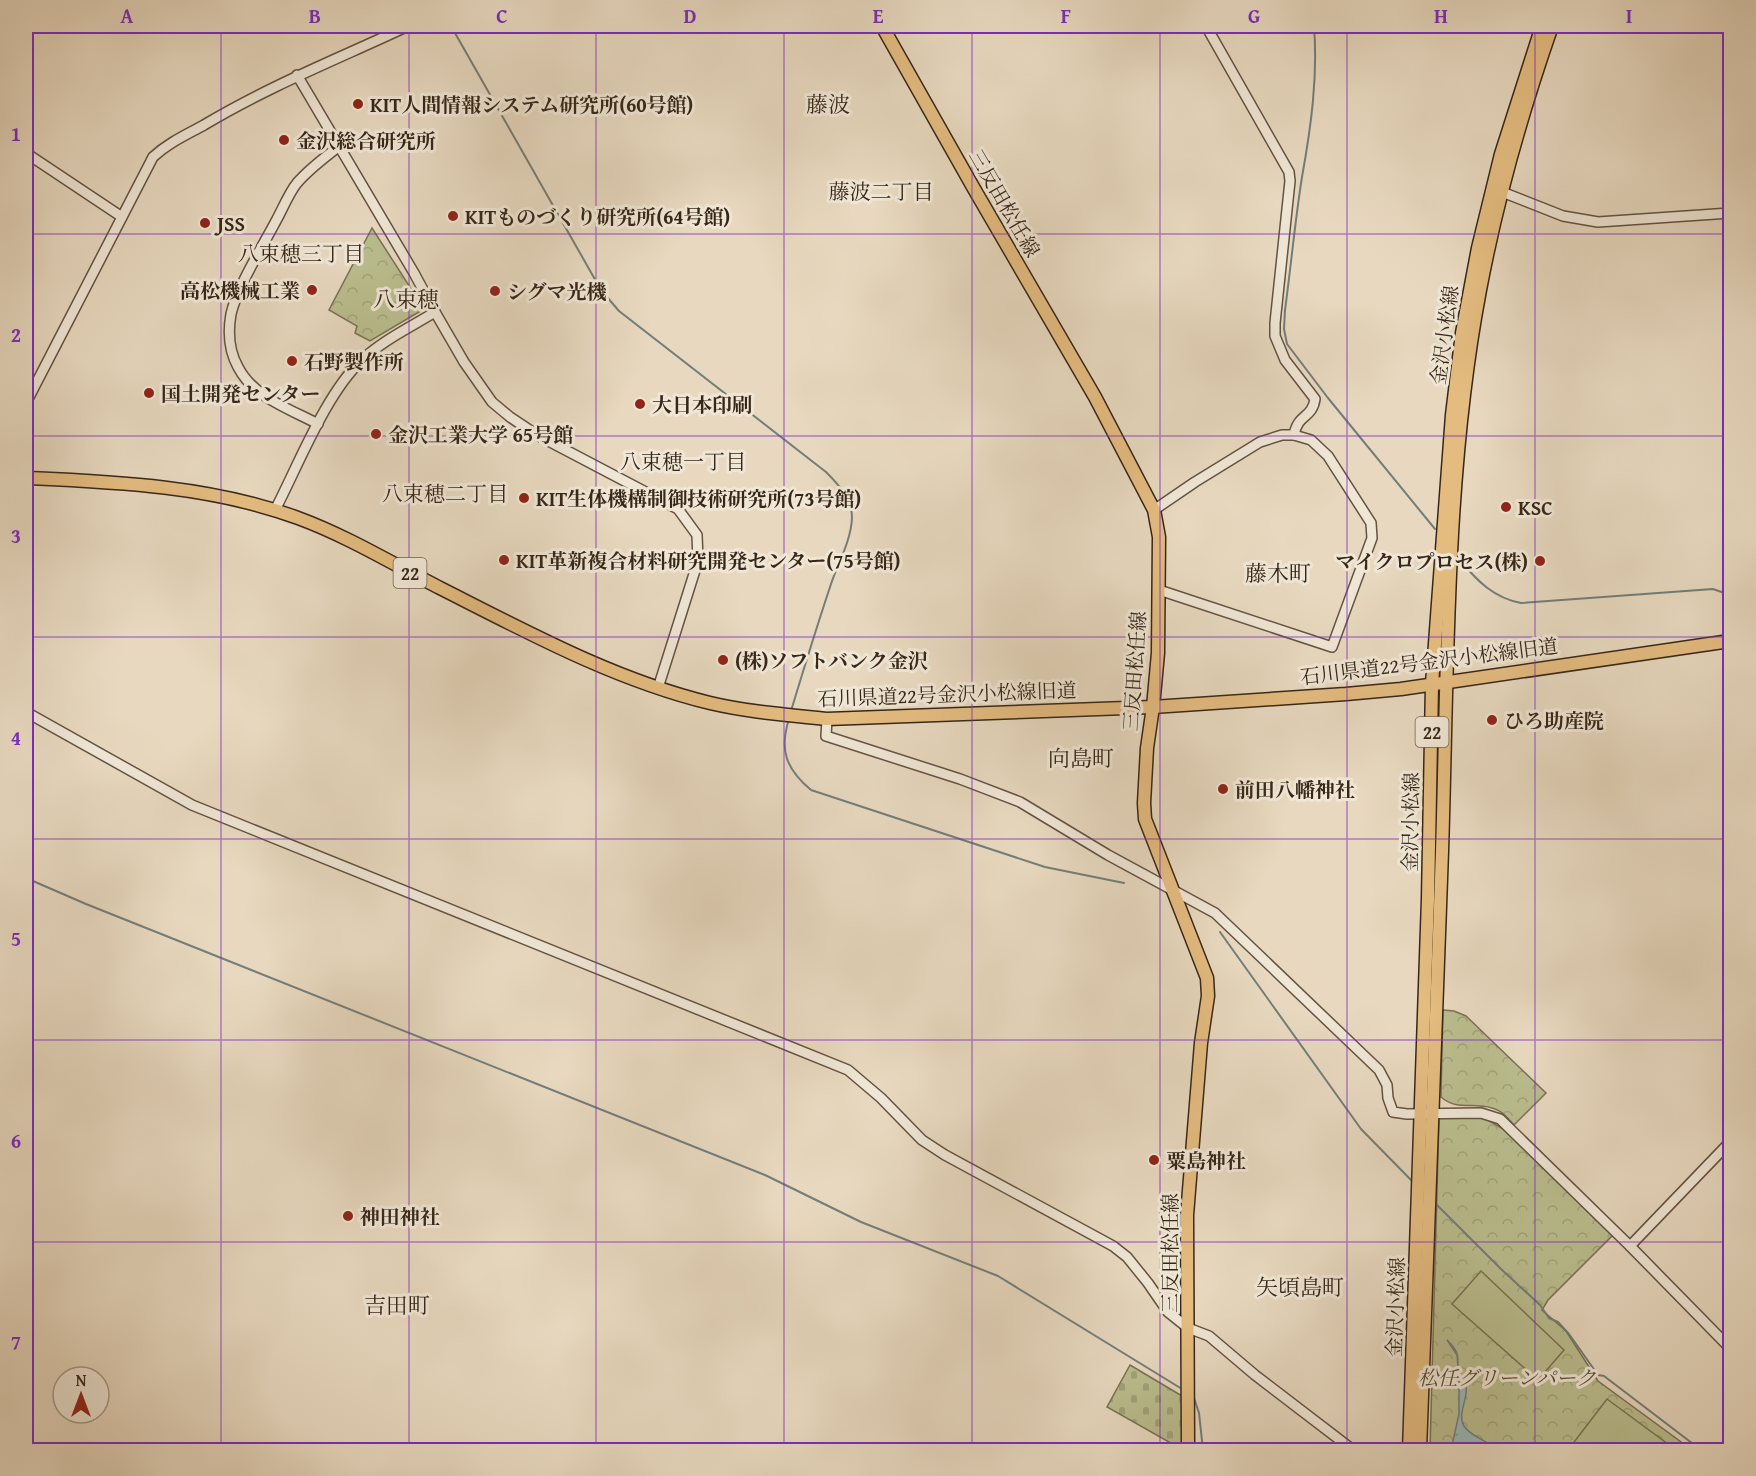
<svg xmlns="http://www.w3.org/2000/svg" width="1756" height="1476" viewBox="0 0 1756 1476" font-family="'Gentium Book Plus','Noto Serif JP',serif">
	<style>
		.cemetery { fill: url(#cemetery-stones); stroke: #787254; stroke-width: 1.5 }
		.park { fill: url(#park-crowns); stroke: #787254; stroke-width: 1.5 }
		.pitch { fill: #babd8e; stroke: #787254; stroke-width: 1.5 }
		.water { fill: url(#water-ripples); stroke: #727e7a; stroke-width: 1.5 }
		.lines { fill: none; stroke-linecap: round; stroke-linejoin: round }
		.stream { stroke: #727e7a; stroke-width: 2 }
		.minor-casing { stroke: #635342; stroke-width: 12 }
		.major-casing { stroke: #372719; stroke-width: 15 }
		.minor { stroke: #efe6d5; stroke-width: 9 }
		.major { stroke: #e4bc80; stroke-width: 12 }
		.grid { fill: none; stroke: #7b2cbf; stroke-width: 1.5; stroke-opacity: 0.55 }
		.poi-dot { fill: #8f2418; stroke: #efe6d5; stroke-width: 2 }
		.labels { text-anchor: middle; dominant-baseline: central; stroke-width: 6; stroke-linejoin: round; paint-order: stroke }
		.shield { fill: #efe6d5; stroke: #6e6051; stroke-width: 1.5 }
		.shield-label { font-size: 18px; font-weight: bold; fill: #372719 }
		.poi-label { font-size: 20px; font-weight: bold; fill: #372719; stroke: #efe6d5; text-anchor: start }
		.street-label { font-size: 20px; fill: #372719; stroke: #efe6d5 }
		.park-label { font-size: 20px; font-style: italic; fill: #584c36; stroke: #efe6d5 }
		.neighbourhood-label { font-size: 21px; fill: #372719; stroke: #efe6d5 }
		.quarter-label { font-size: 22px; fill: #372719; stroke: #efe6d5 }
		.neatline { fill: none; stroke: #7b2cbf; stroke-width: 2 }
		.grid-label { font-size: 20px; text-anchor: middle; font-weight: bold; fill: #7b2cbf }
	</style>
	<defs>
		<pattern id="cemetery-stones" width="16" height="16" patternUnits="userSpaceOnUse" patternTransform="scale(1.5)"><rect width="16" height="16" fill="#babd8e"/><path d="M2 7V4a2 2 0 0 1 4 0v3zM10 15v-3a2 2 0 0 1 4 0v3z" fill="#a0a27a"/></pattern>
		<pattern id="park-crowns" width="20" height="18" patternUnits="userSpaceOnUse" patternTransform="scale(1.5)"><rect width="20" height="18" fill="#babd8e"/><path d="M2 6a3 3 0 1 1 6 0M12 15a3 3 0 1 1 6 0" fill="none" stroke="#a0a27a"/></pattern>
		<pattern id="water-ripples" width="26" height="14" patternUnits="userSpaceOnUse" patternTransform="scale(1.5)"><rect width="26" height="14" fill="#9ab8ba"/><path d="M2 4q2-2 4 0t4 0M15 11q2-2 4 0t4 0" fill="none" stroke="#7e9696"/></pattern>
	</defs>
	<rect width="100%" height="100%" fill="#e7d8bf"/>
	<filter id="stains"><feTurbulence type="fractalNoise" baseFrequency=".00333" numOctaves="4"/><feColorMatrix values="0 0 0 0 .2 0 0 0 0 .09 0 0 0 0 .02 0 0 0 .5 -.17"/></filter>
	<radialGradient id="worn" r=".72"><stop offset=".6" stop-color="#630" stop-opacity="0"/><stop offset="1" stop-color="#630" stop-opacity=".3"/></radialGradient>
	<polygon class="cemetery" points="1130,1365 1182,1396 1183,1450 1107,1407"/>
	<g class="park">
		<polygon points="372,228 424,309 370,341 355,333 357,326 329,310"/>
		<path d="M1443 1010 1454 1011 1466 1016 1546 1093 1514 1125C1508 1118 1501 1110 1492 1108 1473 1102 1457 1111 1441 1097Z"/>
		<polygon points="1483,1117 1503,1129 1613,1235 1548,1300 1542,1310 1566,1331 1598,1381 1692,1450 1430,1450 1439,1118"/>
	</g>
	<g class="pitch">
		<polygon points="1481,1271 1564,1350 1538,1380 1452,1304"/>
		<polygon points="1607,1399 1676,1450 1568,1450"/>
	</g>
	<path class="water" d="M1447 1340C1464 1356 1455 1360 1459 1378H1465C1471 1397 1456 1413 1464 1426 1472 1438 1487 1439 1495 1450H1451L1459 1414V1380L1457 1355Z"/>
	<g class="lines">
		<g class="stream">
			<path d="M451 26 601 290 619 311 826 472C839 485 852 499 852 518 851 541 838 563 831 584 817 626 804 668 791 711"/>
			<path d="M1314 26C1318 77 1311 127 1302 177 1295 221 1291 266 1285 310L1284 329 1287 344 1328 398 1435 529"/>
			<path d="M1460 560C1477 581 1494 598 1521 603L1713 589 1730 595"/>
			<path d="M789 719C779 750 786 769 811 790L1045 867 1124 883"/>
			<polyline points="26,878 86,904 765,1175 861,1222 998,1276 1182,1389"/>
			<polyline points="1220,932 1361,1129 1412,1181"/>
			<polyline points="1436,1204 1501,1269 1540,1305 1549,1318 1558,1322 1569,1334 1598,1375 1604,1376 1701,1450"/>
			<polyline points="1194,1398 1199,1413 1203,1450"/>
		</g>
		<defs>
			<g id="minor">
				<path d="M1206 26 1289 172 1290 181 1275 323V336L1285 360 1315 399C1312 419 1298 413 1294 435"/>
				<polyline points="297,75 414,273 435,312"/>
				<polyline points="26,153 122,217"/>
				<polyline points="1497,190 1563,216 1598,222 1730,213"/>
				<path d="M26 403 153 157C168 143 186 135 204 125 269 86 340 58 408 26"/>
				<path d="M318 424C290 409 253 397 238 367 229 351 228 331 231 314 237 287 264 244 277 219 283 208 289 193 297 183 309 169 324 158 338 147"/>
				<path d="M275 510C298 466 326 393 362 360 383 340 411 327 435 312L464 362 492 402 510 417 537 435 678 509 697 535 698 561 658 688"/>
				<polyline points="1154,510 1195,482 1260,442 1282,435 1294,435 1311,440 1328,456 1371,523 1372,538 1332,647 1159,590"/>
				<polyline points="26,712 192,805 848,1070 881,1098 922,1140 945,1155 1113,1246 1127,1257 1148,1283 1168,1312 1188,1328 1209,1336 1255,1375 1353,1450"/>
				<polyline points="827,719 826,736 960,779 1020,802 1108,855 1215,913 1379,1070 1387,1085 1388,1098 1393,1112 1407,1114 1481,1113 1500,1119 1630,1246 1730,1142"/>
				<polyline points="1630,1246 1730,1348"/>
			</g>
			<g id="major">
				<polyline points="882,26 973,187 1095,397 1154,510 1159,537 1158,653 1153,707 1147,748 1144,803 1145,819 1207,978 1208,996 1201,1043 1187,1215 1188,1450"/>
				<path d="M26 478C116 482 212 486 298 518 347 536 393 564 440 588 527 632 615 680 710 703 748 712 788 715 827 719L1153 707 1346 694 1401 689 1730 641"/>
				<polyline points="1409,1450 1428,899 1432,684 1452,415 1462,333 1478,248 1501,154 1542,26"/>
				<path d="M1420 1450C1426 1251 1435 1051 1442 851 1448 665 1445 474 1480 290 1497 200 1522 112 1552 26"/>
			</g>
		</defs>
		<use href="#minor" class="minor-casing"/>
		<use href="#major" class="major-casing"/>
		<use href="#minor" class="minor"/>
		<use href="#major" class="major"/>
	</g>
	<path class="grid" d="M221 26V1450M409 26V1450M596 26V1450M784 26V1450M972 26V1450M1160 26V1450M1347 26V1450M1535 26V1450M26 234H1730M26 436H1730M26 637H1730M26 839H1730M26 1040H1730M26 1242H1730"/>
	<g class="poi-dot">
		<circle cx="358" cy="104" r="6"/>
		<circle cx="284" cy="140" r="6"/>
		<circle cx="453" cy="216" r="6"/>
		<circle cx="205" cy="223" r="6"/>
		<circle cx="312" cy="290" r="6"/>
		<circle cx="495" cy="291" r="6"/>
		<circle cx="292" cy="361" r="6"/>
		<circle cx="149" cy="393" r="6"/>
		<circle cx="640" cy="404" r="6"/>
		<circle cx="376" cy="434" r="6"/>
		<circle cx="524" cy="498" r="6"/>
		<circle cx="1506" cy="507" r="6"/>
		<circle cx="504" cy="560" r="6"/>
		<circle cx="1540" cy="561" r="6"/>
		<circle cx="723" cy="660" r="6"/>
		<circle cx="1492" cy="720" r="6"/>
		<circle cx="1223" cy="789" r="6"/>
		<circle cx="1154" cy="1160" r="6"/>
		<circle cx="348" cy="1216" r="6"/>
	</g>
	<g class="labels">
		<g class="shield">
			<rect x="393.5" y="558" width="33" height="30" rx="4.5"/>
			<rect x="1415.5" y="717" width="33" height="30" rx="4.5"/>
		</g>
		<g class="shield-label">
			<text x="410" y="573">22</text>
			<text x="1432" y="732">22</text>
		</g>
		<g class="poi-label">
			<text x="370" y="104">KIT人間情報システム研究所(60号館)</text>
			<text x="296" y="140">金沢総合研究所</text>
			<text x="465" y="216">KITものづくり研究所(64号館)</text>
			<text x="217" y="223">JSS</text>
			<text x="300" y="290" text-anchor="end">高松機械工業</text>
			<text x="507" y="291">シグマ光機</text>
			<text x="304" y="361">石野製作所</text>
			<text x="161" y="393">国土開発センター</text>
			<text x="652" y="404">大日本印刷</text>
			<text x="388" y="434">金沢工業大学 65号館</text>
			<text x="536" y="498">KIT生体機構制御技術研究所(73号館)</text>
			<text x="1518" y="507">KSC</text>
			<text x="516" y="560">KIT革新複合材料研究開発センター(75号館)</text>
			<text x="1528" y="561" text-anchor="end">マイクロプロセス(株)</text>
			<text x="735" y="660">(株)ソフトバンク金沢</text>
			<text x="1504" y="720">ひろ助産院</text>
			<text x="1235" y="789">前田八幡神社</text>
			<text x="1166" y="1160">粟島神社</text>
			<text x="360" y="1216">神田神社</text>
		</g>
		<g class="street-label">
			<text transform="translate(1005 203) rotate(60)">三反田松任線</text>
			<text transform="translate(1444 335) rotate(-82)">金沢小松線</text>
			<text transform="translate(1429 661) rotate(-7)">石川県道22号金沢小松線旧道</text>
			<text transform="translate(1134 671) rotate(-86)">三反田松任線</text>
			<text transform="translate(947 694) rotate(-2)">石川県道22号金沢小松線旧道</text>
			<text transform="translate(1410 822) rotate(-89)">金沢小松線</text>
			<text transform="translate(1169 1253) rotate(-90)">三反田松任線</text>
			<text transform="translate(1395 1307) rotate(-88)">金沢小松線</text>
		</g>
		<g class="park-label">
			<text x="1507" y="1377">松任グリーンパーク</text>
		</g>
		<g class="neighbourhood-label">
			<text x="881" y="191">藤波二丁目</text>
			<text x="301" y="253">八束穂三丁目</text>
			<text x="683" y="461">八束穂一丁目</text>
			<text x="445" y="493">八束穂二丁目</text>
		</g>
		<g class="quarter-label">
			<text x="828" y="104">藤波</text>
			<text x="406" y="299">八束穂</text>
			<text x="1278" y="573">藤木町</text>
			<text x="1081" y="758">向島町</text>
			<text x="1300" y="1287">矢頃島町</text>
			<text x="397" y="1305">吉田町</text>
		</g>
	</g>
	<rect width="1756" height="1476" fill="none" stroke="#e7d8bf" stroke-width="66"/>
	<g transform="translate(81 1395)"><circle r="28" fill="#efe6d5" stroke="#a59a8a" stroke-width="1.5"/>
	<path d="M0-4.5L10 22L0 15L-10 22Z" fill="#8f2418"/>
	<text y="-9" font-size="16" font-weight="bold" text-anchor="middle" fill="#372719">N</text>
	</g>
	<rect x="33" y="33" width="1690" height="1410" class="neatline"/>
	<g class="grid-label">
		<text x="127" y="23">A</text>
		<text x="315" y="23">B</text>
		<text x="502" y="23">C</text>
		<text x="690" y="23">D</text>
		<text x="878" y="23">E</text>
		<text x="1066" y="23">F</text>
		<text x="1254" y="23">G</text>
		<text x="1441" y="23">H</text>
		<text x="1629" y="23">I</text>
		<text x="16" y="141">1</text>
		<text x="16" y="342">2</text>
		<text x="16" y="543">3</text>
		<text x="16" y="745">4</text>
		<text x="16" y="946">5</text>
		<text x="16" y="1148">6</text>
		<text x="16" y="1349">7</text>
	</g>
	<rect width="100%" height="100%" filter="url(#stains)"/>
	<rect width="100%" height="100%" fill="url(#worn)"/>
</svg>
